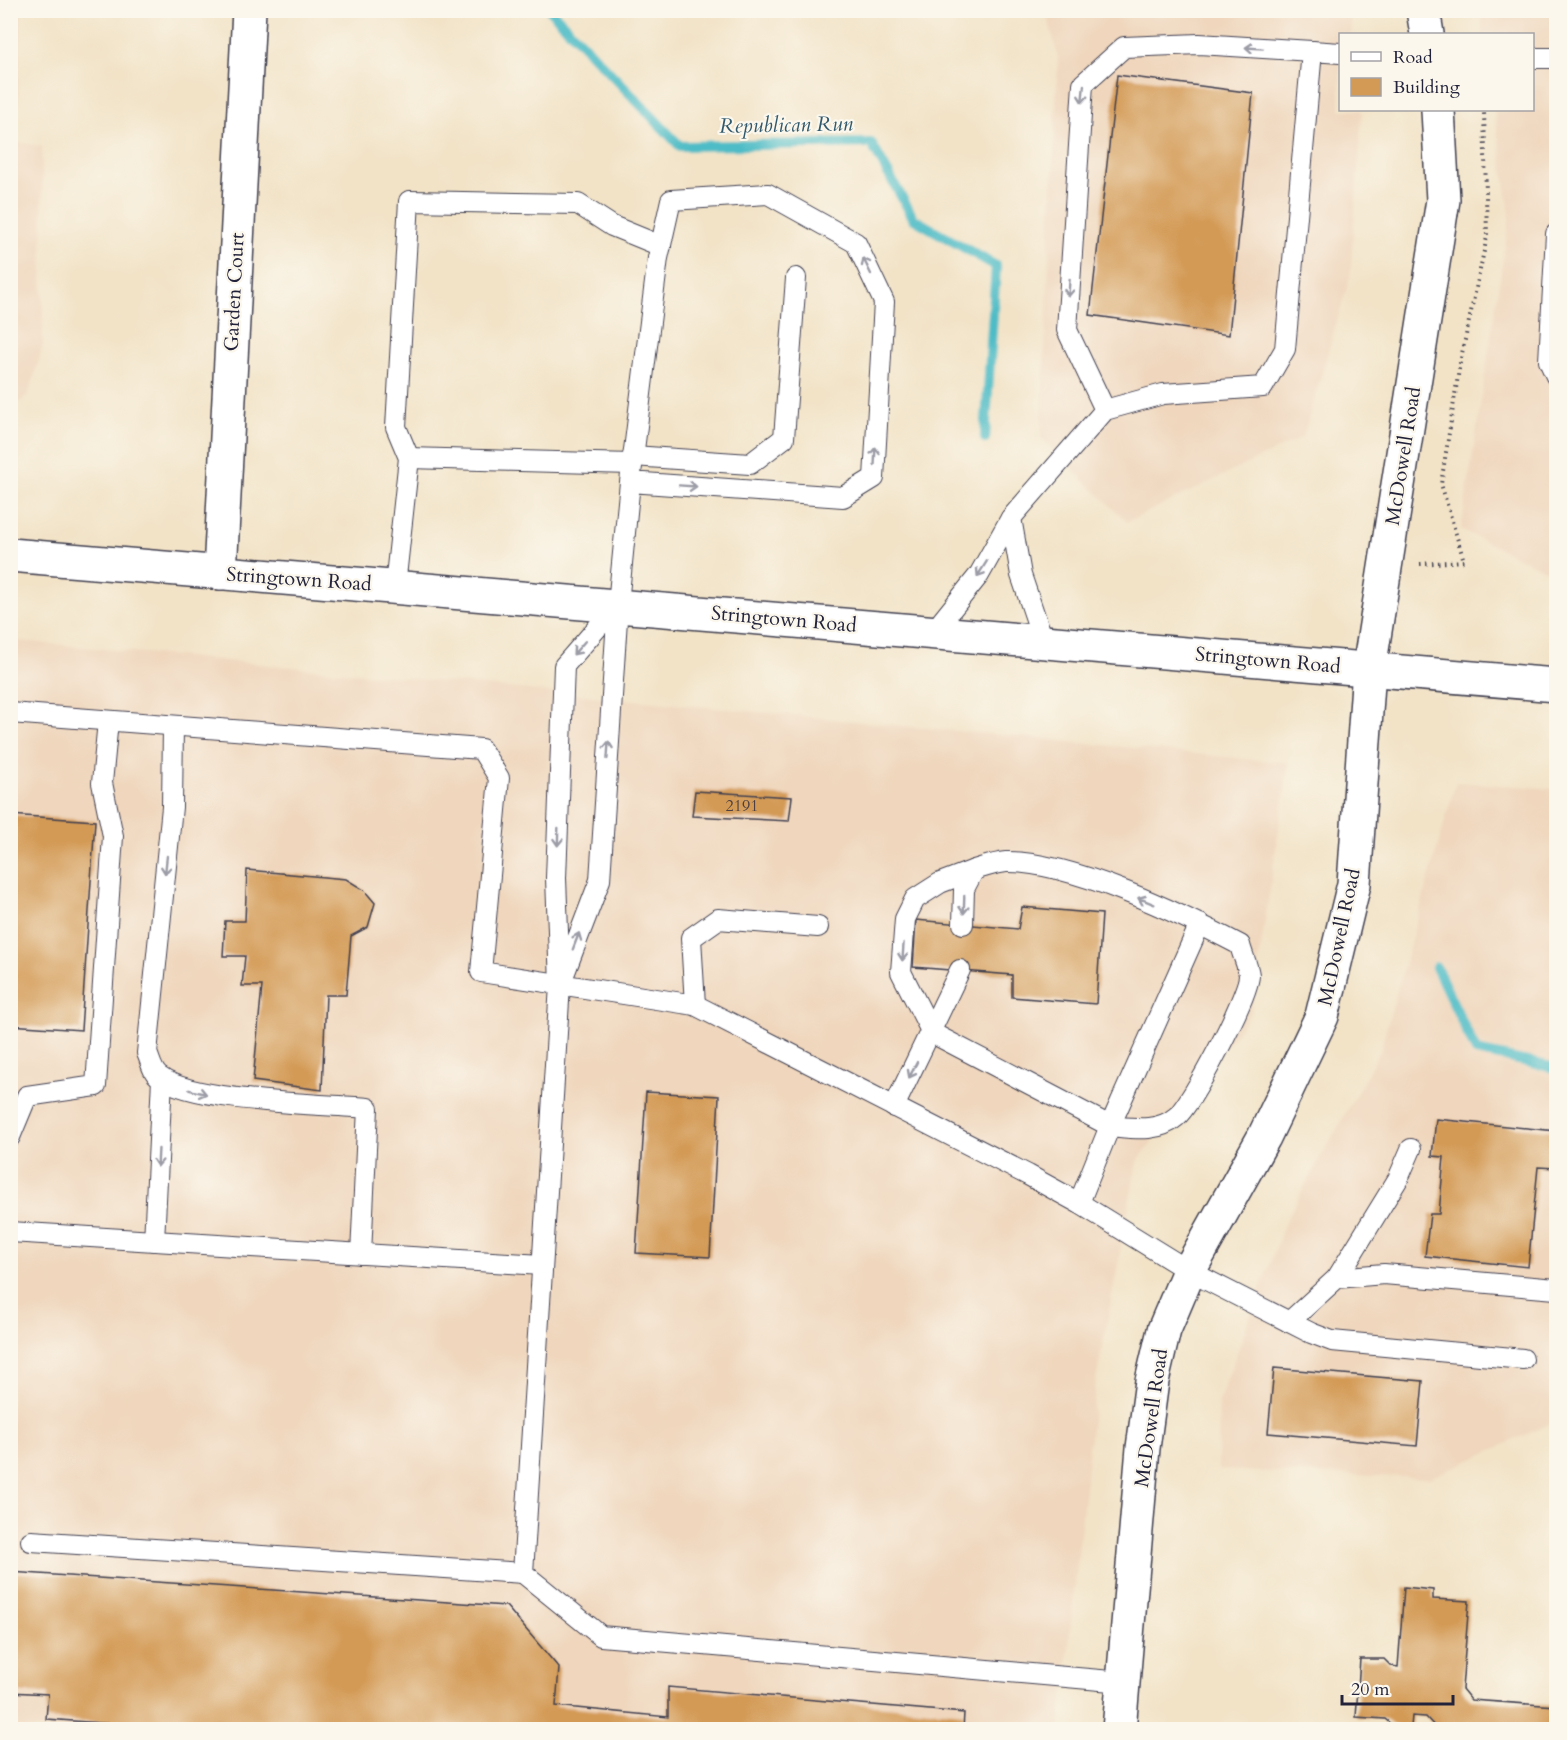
<svg xmlns="http://www.w3.org/2000/svg" width="1567" height="1740" viewBox="0 0 1567 1740" font-family="Cardo,serif">
	<style>
		.built { fill: #efd6bc }
		.lines { fill: none; stroke-linecap: round; stroke-linejoin: round }
		.stream { stroke: #4ebcc6; stroke-width: 10 }
		.building { fill: #d39a55 }
		.lane-casing { stroke: #413f50; stroke-width: 22 }
		.street-casing { stroke: #413f50; stroke-width: 36 }
		.secondary-casing { stroke: #413f50; stroke-width: 36 }
		.path { stroke: #413f50; stroke-width: 4; stroke-dasharray: 1.5 4.5; stroke-linecap: butt }
		.lane { stroke: #fff; stroke-width: 20 }
		.street { stroke: #fff; stroke-width: 33 }
		.secondary { stroke: #fff; stroke-width: 33 }
		.oneway { stroke: #9c9ca7 }
		.labels { text-anchor: middle; dominant-baseline: central; stroke-width: 4.5; stroke-linejoin: round; paint-order: stroke }
		.number-label { font-size: 16px; fill: #4e4042 }
		.street-label { font-size: 20px; fill: #22223b; stroke: #fbf7ec }
		.water-label { font-size: 21px; font-style: italic; fill: #31586c; stroke: #fbf7ec }
	</style>
	<rect width="100%" height="100%" fill="#fbf7ec"/>
	<filter id="ink" filterUnits="userSpaceOnUse"><feTurbulence type="fractalNoise" baseFrequency=".0167" numOctaves="2"/><feDisplacementMap in="SourceGraphic" scale="12" xChannelSelector="R" yChannelSelector="G"/><feConvolveMatrix kernelMatrix="1 2 1 2 8 2 1 2 1" color-interpolation-filters="sRGB"/></filter>
	<filter id="wash" filterUnits="userSpaceOnUse"><feTurbulence type="fractalNoise" baseFrequency=".008" numOctaves="4" result="noise"/><feDisplacementMap in="SourceGraphic" scale="24" xChannelSelector="R" yChannelSelector="G"/><feGaussianBlur stdDeviation="1.35" result="paint"/><feColorMatrix in="noise" values="0 0 0 0 0 0 0 0 0 0 0 0 0 0 0 0 0 1.4 0 .05"/><feComposite in="paint" operator="in"/></filter>
	<g filter="url(#wash)">
		<rect width="100%" height="100%" fill="#f2e3c7"/>
		<g class="built">
			<polygon points="22,10 16,142 42,146 43,345 29,394 11,409 10,11"/>
			<polygon points="1046,11 1349,11 1352,34 1340,34 1340,110 1361,110 1362,114 1350,277 1303,437 1127,522 1041,438 1058,57"/>
			<polygon points="1480,11 1556,11 1556,573 1549,572 1461,530 1510,214 1494,110 1532,110 1532,34 1484,34"/>
			<polygon points="10,640 1289,763 1251,1013 1137,1162 1096,1381 1060,1729 11,1729"/>
			<polygon points="1456,782 1556,789 1556,1421 1430,1478 1218,1470 1219,1401 1286,1220 1380,1051"/>
		</g>
		<g class="lines">
			<g class="stream">
				<polyline points="550,10 680,146 871,143 914,219 996,266 985,438"/>
				<polyline points="1436,967 1476,1051 1556,1068"/>
			</g>
		</g>
		<g id="blocks">
			<g class="building">
				<polygon points="1117,75 1253,93 1229,335 1090,315"/>
				<polygon points="695,791 792,797 789,821 692,816"/>
				<polygon points="10,815 95,821 81,1030 10,1025"/>
				<polygon points="247,870 346,879 364,890 375,903 368,927 351,936 346,995 326,995 322,1090 253,1081 262,986 242,986 245,956 223,956 225,921 245,921"/>
				<polygon points="1022,907 1102,914 1096,1004 1012,997 1012,975 913,967 916,920 1018,929"/>
				<polygon points="646,1092 719,1096 710,1257 636,1253"/>
				<polygon points="1436,1119 1556,1131 1556,1168 1538,1167 1528,1267 1425,1256 1430,1214 1439,1214 1444,1157 1432,1156"/>
				<polygon points="1274,1368 1423,1381 1417,1446 1268,1433"/>
				<polygon points="10,1572 506,1606 559,1668 556,1706 668,1717 668,1687 964,1713 963,1730 197,1730 46,1719 48,1694 10,1692"/>
				<polygon points="1404,1587 1433,1590 1433,1599 1469,1601 1462,1689 1471,1700 1556,1706 1554,1730 1438,1730 1426,1717 1412,1716 1411,1727 1392,1725 1385,1719 1356,1717 1360,1659 1384,1659 1391,1666 1398,1667"/>
			</g>
		</g>
	</g>
	<g filter="url(#ink)">
		<use href="#blocks" fill-opacity="0" stroke="#413f50" stroke-width="1.5"/>
		<g class="lines">
			<defs>
				<g id="lane">
					<polyline points="1532,58 1556,58"/>
					<polyline points="1556,234 1549,361 1556,376"/>
					<polyline points="1105,410 1067,330 1083,84 1124,47 1199,44 1312,51"/>
					<polyline points="633,456 750,464 784,438 796,278"/>
					<polyline points="409,458 632,464"/>
					<polyline points="1011,518 1021,575 1043,640"/>
					<polyline points="395,586 409,458 396,427 409,201 578,204 612,226 661,246"/>
					<polyline points="618,604 564,666 556,878 560,985 600,880 618,604 630,482 658,258 671,200 768,194 856,243 884,302 874,478 843,497 630,482"/>
					<polyline points="934,631 979,575 1011,518 1105,410 1163,394 1263,387 1285,349 1312,51 1340,53"/>
					<polyline points="10,713 481,749 499,778 481,972 695,1005 1028,1175 1079,1203 1189,1271 1311,1333 1332,1341 1523,1359"/>
					<path d="M173 726 172 807 147 1053C151 1062 152 1072 160 1077 193 1102 321 1104 368 1108L361 1254"/>
					<polyline points="974,870 940,883 915,899 905,919 901,972 932,1033 1110,1126 1200,924"/>
					<path d="M963 924 964 889 974 870C984 867 995 863 1006 862 1071 861 1181 914 1240 945 1242 954 1248 966 1249 975 1249 995 1192 1104 1176 1117 1158 1133 1132 1128 1110 1126L1079 1203"/>
					<polyline points="560,985 523,1573 601,1636 1123,1682"/>
					<polyline points="695,1005 691,938 718,919 818,927"/>
					<polyline points="894,1107 960,970"/>
					<polyline points="10,1137 27,1096 96,1086 113,836 102,783 108,721"/>
					<polyline points="10,1232 542,1265"/>
					<polyline points="154,1241 162,1079"/>
					<polyline points="1337,1278 1398,1179 1411,1149"/>
					<polyline points="1289,1322 1337,1278 1384,1274 1556,1289"/>
					<polyline points="31,1541 523,1573"/>
				</g>
				<g id="street">
					<polyline points="1423,10 1427,34"/>
					<polyline points="220,573 249,10"/>
					<polyline points="1369,669 1443,200 1438,110"/>
				</g>
				<g id="secondary">
					<polyline points="10,555 1556,685"/>
					<polyline points="1119,1730 1143,1448 1152,1381 1164,1330 1189,1271 1264,1137 1322,1016 1354,884 1369,669"/>
				</g>
			</defs>
			<use href="#lane" class="lane-casing"/>
			<use href="#street" class="street-casing"/>
			<use href="#secondary" class="secondary-casing"/>
			<polyline class="path" points="1420,564 1464,561 1441,484 1460,363 1487,237 1484,110"/>
			<use href="#lane" class="lane"/>
			<use href="#street" class="street"/>
			<use href="#secondary" class="secondary"/>
		</g>
		<defs><path id="oneway-shaft" d="M-6 0H5M1.5-3L5.5 0L1.5 3" fill="none" stroke-width="1.6" stroke-linecap="round" stroke-linejoin="round" transform="scale(1.5)"/></defs>
		<g class="oneway">
			<use href="#oneway-shaft" transform="translate(1254 48) rotate(-176)"/>
			<use href="#oneway-shaft" transform="translate(1083 94) rotate(96)"/>
			<use href="#oneway-shaft" transform="translate(867 266) rotate(-116)"/>
			<use href="#oneway-shaft" transform="translate(1069 288) rotate(94)"/>
			<use href="#oneway-shaft" transform="translate(875 456) rotate(-87)"/>
			<use href="#oneway-shaft" transform="translate(688 486) rotate(4)"/>
			<use href="#oneway-shaft" transform="translate(982 569) rotate(122)"/>
			<use href="#oneway-shaft" transform="translate(579 648) rotate(131)"/>
			<use href="#oneway-shaft" transform="translate(608 750) rotate(-86)"/>
			<use href="#oneway-shaft" transform="translate(558 837) rotate(92)"/>
			<use href="#oneway-shaft" transform="translate(166 865) rotate(96)"/>
			<use href="#oneway-shaft" transform="translate(1146 901) rotate(-158)"/>
			<use href="#oneway-shaft" transform="translate(964 905) rotate(92)"/>
			<use href="#oneway-shaft" transform="translate(576 941) rotate(-69)"/>
			<use href="#oneway-shaft" transform="translate(903 952) rotate(94)"/>
			<use href="#oneway-shaft" transform="translate(913 1070) rotate(117)"/>
			<use href="#oneway-shaft" transform="translate(198 1092) rotate(14)"/>
			<use href="#oneway-shaft" transform="translate(158 1158) rotate(93)"/>
		</g>
	</g>
	<g class="labels">
		<g class="number-label">
			<text x="742" y="806">2191</text>
		</g>
		<g class="street-label">
			<text transform="translate(234 292) rotate(-87)">Garden Court</text>
			<text transform="translate(1403 456) rotate(-81)">McDowell Road</text>
			<text transform="translate(299 579) rotate(4)">Stringtown Road</text>
			<text transform="translate(784 619) rotate(5)">Stringtown Road</text>
			<text transform="translate(1268 660) rotate(5)">Stringtown Road</text>
			<text transform="translate(1339 937) rotate(-78)">McDowell Road</text>
			<text transform="translate(1151 1418) rotate(-82)">McDowell Road</text>
		</g>
		<g class="water-label">
			<text transform="translate(786 125) rotate(-1)">Republican Run</text>
		</g>
	</g>
	<rect width="1567" height="1740" fill="none" stroke="#fbf7ec" stroke-width="36"/>
	<rect x="1339" y="33" width="195" height="78" fill="#fbf7ec" stroke="#a4a2a5" stroke-width="1.5"/>
	<rect x="1351" y="52" width="30" height="9" fill="#ffffff" stroke="#a4a2a5" stroke-width="1.5"/>
	<text x="1393" y="63" font-size="18" fill="#22223b">Road</text>
	<rect x="1351" y="78" width="30" height="18" fill="#d39a55" stroke="#a4a2a5" stroke-width="1.5"/>
	<text x="1393" y="93" font-size="18" fill="#22223b">Building</text>
	<path d="M1342 1695v9h111v-9" fill="none" stroke="#22223b" stroke-width="3"/>
	<text x="1351" y="1695" font-size="18" fill="#22223b" stroke="#fbf7ec" stroke-width="4.5" paint-order="stroke">20 m</text>
</svg>
